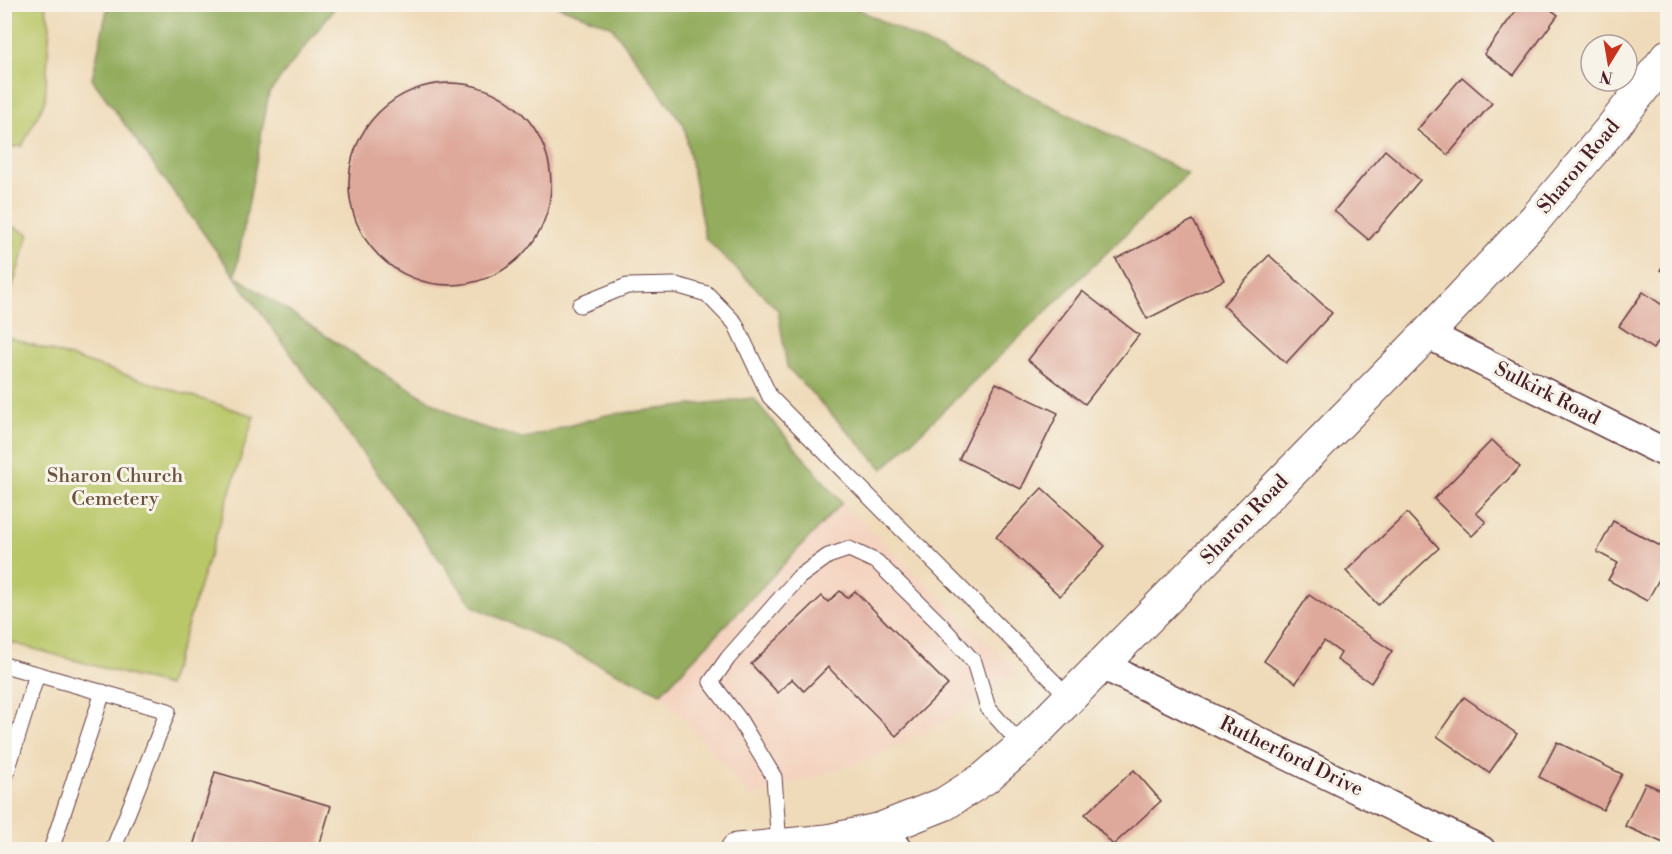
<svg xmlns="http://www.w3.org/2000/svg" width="1672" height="854" viewBox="0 0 1672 854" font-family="'Libre Bodoni',serif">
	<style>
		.built { fill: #f4d3c0 }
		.green { fill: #bac769; stroke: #82734a; stroke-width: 1.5 }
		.forest { fill: #93ac5d; stroke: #6e6644; stroke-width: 1.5 }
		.building { fill: #dea99b }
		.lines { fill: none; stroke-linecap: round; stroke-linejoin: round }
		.service-casing { stroke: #633b40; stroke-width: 17 }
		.minor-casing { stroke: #633b40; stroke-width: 31 }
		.secondary-casing { stroke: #633b40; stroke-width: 35 }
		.service { stroke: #fff; stroke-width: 15 }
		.minor { stroke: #fff; stroke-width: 28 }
		.secondary { stroke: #fff; stroke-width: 33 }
		.labels { text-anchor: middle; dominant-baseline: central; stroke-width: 6; stroke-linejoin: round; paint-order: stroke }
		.street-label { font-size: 20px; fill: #4a1f2b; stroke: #f7f3e8 }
		.park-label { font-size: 20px; fill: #6c513e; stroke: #f7f3e8 }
	</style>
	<rect width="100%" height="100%" fill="#f7f3e8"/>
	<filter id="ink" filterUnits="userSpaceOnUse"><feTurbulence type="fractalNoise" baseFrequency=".0167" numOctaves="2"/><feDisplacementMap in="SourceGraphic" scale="12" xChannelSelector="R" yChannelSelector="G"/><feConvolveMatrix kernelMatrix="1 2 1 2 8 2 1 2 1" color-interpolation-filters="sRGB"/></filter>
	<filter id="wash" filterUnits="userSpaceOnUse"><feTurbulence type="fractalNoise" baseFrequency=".008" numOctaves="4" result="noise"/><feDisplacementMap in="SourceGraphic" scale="24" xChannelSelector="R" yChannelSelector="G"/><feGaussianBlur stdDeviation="1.35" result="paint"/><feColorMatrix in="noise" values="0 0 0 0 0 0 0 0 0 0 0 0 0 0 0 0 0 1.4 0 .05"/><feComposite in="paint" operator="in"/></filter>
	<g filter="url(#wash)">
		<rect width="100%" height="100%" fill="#efdbba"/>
		<polygon class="built" points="842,503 1019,672 949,720 876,757 751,797 661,693"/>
		<g class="green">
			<polygon points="5,4 45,5 50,25 45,101 22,146 5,148"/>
			<polygon points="5,223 29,234 5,310"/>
			<polygon points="5,336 254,416 168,686 5,641"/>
		</g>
		<g class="forest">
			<polygon points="108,5 337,5 269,93 235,276 375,368 466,422 523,439 606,415 753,398 842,503 661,693 473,606 92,79"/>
			<polygon points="555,5 850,5 1188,174 883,469 787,367 778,310 705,238 684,125 611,26"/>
		</g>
		<g id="blocks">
			<g class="building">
				<polygon points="1511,4 1543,4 1558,15 1514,75 1484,54 1517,9"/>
				<polygon points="1462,77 1492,103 1448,155 1417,130"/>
				<circle cx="450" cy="184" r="101"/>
				<polygon points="1385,150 1420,180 1369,240 1334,211"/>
				<polygon points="1193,220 1224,280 1147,319 1116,259"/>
				<polygon points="1269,255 1332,313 1286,363 1223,305"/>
				<polygon points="1668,259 1668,275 1660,270"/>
				<polygon points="1082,291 1139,335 1085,404 1028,360"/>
				<polygon points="1643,292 1668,309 1668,328 1653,349 1619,326"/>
				<polygon points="996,383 1058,413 1021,489 959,459"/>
				<polygon points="1492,440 1520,467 1476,513 1486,522 1472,536 1434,499"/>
				<polygon points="1042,488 1105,546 1060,596 996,537"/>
				<polygon points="1407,513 1439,548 1378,605 1346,571"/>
				<polygon points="1613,521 1668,550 1668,563 1647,601 1608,580 1618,563 1597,552"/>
				<polygon points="840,591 847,598 855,591 948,685 896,736 828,667 804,691 792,679 778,693 751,664 822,596 828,602"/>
				<polygon points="1309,595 1392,651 1371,683 1337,660 1341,653 1324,641 1296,683 1264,661"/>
				<polygon points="1464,697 1517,734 1489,773 1437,736"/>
				<polygon points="1557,742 1622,774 1603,810 1539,777"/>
				<polygon points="1134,770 1161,801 1113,845 1085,814"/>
				<polygon points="215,772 331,806 318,850 192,850"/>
				<polygon points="1645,783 1668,793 1668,845 1625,826"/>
			</g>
		</g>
	</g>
	<g filter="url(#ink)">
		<use href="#blocks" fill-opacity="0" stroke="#633b40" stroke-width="1.5"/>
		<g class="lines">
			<defs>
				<g id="service">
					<polyline points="580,305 627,286 676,285 707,294 735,323 770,397 1070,698"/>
					<polyline points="4,665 168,711 113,850"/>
					<polyline points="4,781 37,674"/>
					<polyline points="779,845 774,777 739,719 711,682 728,658 799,577 828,556 849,549 877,562 938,622 974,662 988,708 1022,746"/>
					<polyline points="51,850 103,692"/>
				</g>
				<g id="minor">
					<polyline points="1427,334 1668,454"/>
					<polyline points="1102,665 1481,850"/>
					<polyline points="881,829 898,850"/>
				</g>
				<polyline id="secondary" points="737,850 827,841 881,829 944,804 985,778 1022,746 1427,334 1536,218 1611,129 1668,56"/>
			</defs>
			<use href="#service" class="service-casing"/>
			<use href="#minor" class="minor-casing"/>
			<use href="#secondary" class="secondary-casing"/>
			<use href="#service" class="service"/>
			<use href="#minor" class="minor"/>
			<use href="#secondary" class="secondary"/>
		</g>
	</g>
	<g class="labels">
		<g class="street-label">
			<text transform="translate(1579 167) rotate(-50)">Sharon Road</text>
			<text transform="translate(1547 394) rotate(27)">Sulkirk Road</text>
			<text transform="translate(1245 520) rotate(-46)">Sharon Road</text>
			<text transform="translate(1291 757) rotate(26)">Rutherford Drive</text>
		</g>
		<g class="park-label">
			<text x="115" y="476">Sharon Church<tspan x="115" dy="23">Cemetery</tspan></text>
		</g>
	</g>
	<rect width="1672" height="854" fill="none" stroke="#f7f3e8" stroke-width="24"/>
	<g transform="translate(1609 63) rotate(191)"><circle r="28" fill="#f7f3e8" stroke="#b29e9c" stroke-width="1.5"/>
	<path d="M0-4.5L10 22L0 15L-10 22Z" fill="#c8321e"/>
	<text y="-9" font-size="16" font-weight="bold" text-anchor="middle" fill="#4a1f2b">N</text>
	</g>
</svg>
